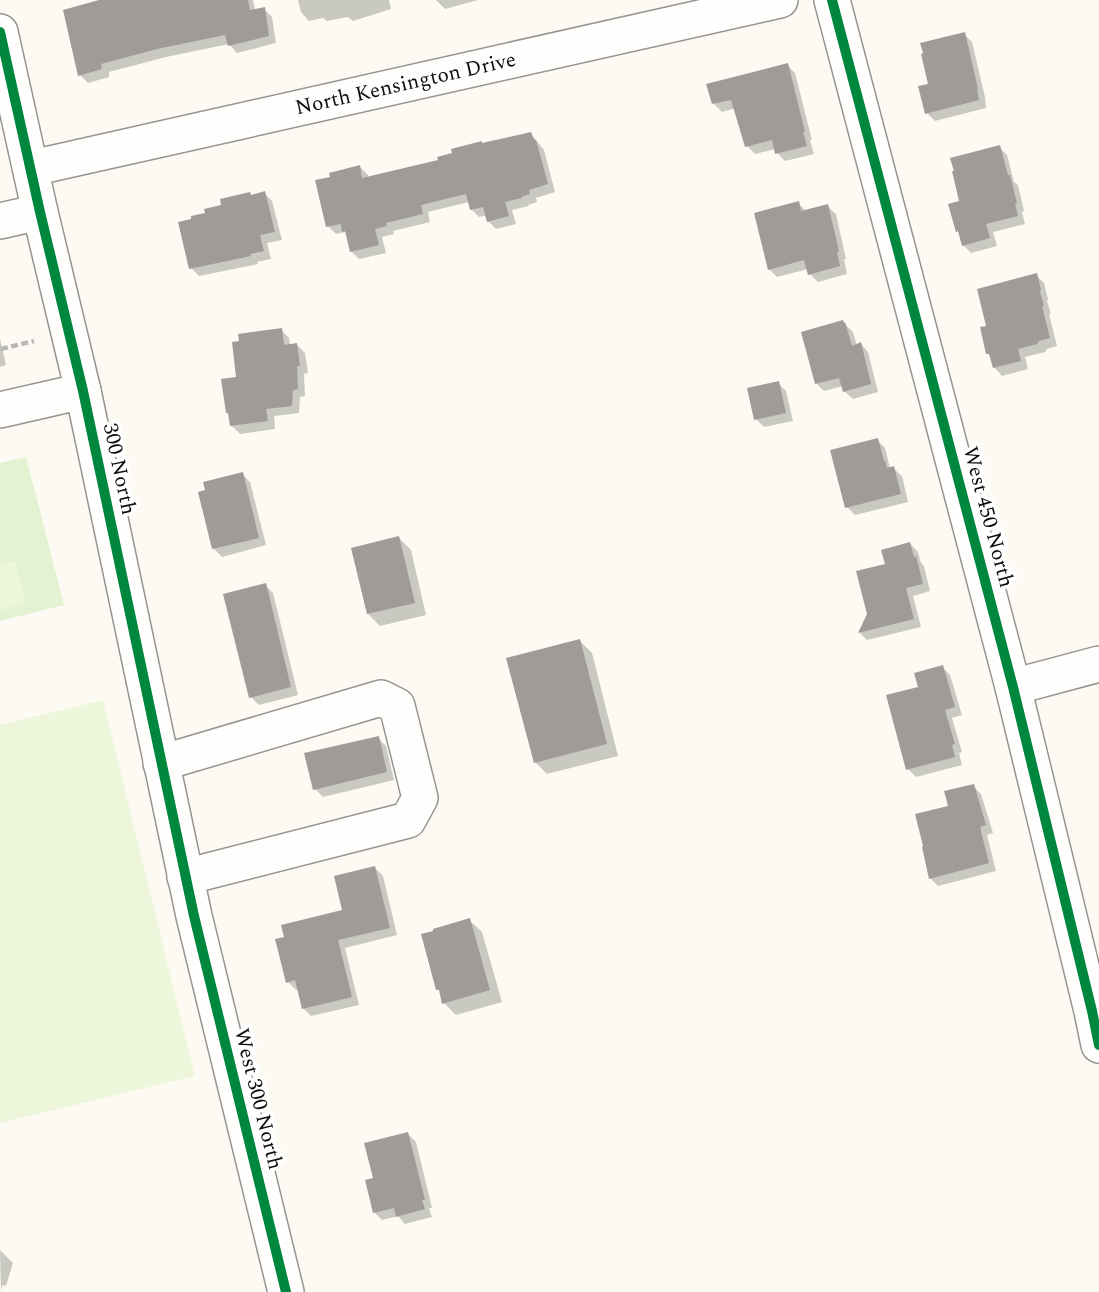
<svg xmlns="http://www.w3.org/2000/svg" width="1099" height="1292" viewBox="0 0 1099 1292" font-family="Spectral,serif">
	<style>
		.green { fill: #e3f2d1 }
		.pitch { fill: #edf6db }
		.shadow { fill: #0003 }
		.building { fill: #9f9c98 }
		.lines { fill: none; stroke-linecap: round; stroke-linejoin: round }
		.minor-casing { stroke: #959491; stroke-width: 38 }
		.path { stroke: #b8b8b6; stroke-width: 4.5; stroke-dasharray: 7 3.5; stroke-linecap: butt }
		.minor { stroke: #fffefd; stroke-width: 35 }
		.cycleway-casing { stroke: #fff; stroke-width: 15 }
		.cycleway { stroke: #00873e; stroke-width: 10 }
		.labels { text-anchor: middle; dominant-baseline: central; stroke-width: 7; stroke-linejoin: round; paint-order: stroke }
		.street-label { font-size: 21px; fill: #0e0e0e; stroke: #fff }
	</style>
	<rect width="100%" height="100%" fill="#fcfaf2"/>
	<polygon class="green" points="26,457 64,605 0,621 0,463"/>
	<g class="pitch">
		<polygon points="15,561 26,603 0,610 0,565"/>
		<polygon points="103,700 195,1076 0,1123 0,725"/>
	</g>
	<g class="shadow">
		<polygon points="106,0 253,0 255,10 264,9 272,17 276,43 237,53 229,44 166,57 109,72 109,77 88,83 80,75"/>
		<polygon points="298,0 389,0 391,9 353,21 348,17 327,21 323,18 309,21 301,12"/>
		<polygon points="436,0 478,0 445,9"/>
		<polygon points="964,34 972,42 985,97 986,108 935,121 927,113 931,85"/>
		<polygon points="787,65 795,73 812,140 810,140 814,154 785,161 777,153 776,149 755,154 747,146 736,108 722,112 714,104"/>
		<polygon points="531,134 544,150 555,192 536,198 537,202 528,205 529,206 512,210 516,224 496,229 488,221 487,215 479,217 471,209 469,202 428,212 430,222 393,231 394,234 382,237 386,253 359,259 351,251 347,234 345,232 336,234 328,226 360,167 368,175 368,179 440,161 483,144"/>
		<polygon points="999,147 1007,155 1014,182 1018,185 1024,211 1022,212 1025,224 993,232 997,246 971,253 963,245 960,234 957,231 961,202"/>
		<polygon points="264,193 272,201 282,240 267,243 271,259 257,262 258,264 199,276 191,268 252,197"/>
		<polygon points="798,203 806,211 827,206 836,214 846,259 844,259 847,274 818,282 810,274 808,269 777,277 769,269"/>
		<polygon points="1036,275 1044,283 1048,299 1047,301 1051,314 1049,314 1057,346 1047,349 1045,352 1025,357 1028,369 1002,376 994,367 991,357 988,353 988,327"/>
		<polygon points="845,324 853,332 857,346 861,344 868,352 878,392 853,399 844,391 843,386 824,391 816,383"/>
		<polygon points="281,330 289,338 290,346 297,345 305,353 308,373 304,374 305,396 300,397 299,413 274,416 275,429 240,434 232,426 231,416 227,412 238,379"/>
		<polygon points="0,339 6,365 0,367"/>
		<polygon points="778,383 786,391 793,421 764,427 756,419"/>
		<polygon points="877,440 885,448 890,468 893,468 902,476 908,502 855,515 847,507"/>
		<polygon points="242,474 250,482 266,545 222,557 214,549 207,491"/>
		<polygon points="399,538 411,550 426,615 380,626 368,614"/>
		<polygon points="910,544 918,552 921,563 924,566 930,591 913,596 921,627 867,640 860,633 869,614 887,565"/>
		<polygon points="265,585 273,593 298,695 259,705 251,697"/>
		<polygon points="580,641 592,653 618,756 547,774 535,762"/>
		<polygon points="942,667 950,675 962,715 952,718 962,752 959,753 962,765 916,777 908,769 920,688"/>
		<polygon points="378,738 386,746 394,780 323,797 315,789"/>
		<polygon points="973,786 981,794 993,833 987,835 996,871 938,886 930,878 951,807"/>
		<polygon points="375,868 383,876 397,935 345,948 359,1005 311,1016 303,1008 299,989 296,990 288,982 344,911"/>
		<polygon points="469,920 482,932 502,1002 456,1015 444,1003 441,993 438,989"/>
		<polygon points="408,1134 416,1142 432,1208 429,1208 432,1217 405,1224 398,1216 382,1220 374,1212"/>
		<polygon points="0,1250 13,1263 6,1286 2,1285 1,1292"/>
	</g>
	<g class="building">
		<polygon points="99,0 248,0 250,10 265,7 269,36 228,46 225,35 157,49 101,64 102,69 78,76 63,10"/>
		<polygon points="965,32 978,89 977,89 979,100 925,114 918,86 928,84 921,54 923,53 920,43"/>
		<polygon points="788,63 805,132 803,132 807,146 775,154 772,140 745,147 731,100 712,104 706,84"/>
		<polygon points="531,132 534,140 536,140 548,184 529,190 530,194 521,197 522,198 505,202 509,216 487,222 483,207 470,210 466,194 421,205 423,214 386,223 387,226 375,229 379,245 350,252 345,231 342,232 341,224 326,227 315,180 330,177 329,173 360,165 362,178 438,160 437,157 452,153 451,149 482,141 482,143"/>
		<polygon points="1000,145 1008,175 1010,175 1017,203 1015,204 1018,216 986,224 990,238 962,246 958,231 956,232 948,204 959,201 952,171 954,171 950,158"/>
		<polygon points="265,191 275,232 260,235 264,251 250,254 251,256 189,269 178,222 191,219 191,216 205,213 204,209 221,205 220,199 250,192 251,195"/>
		<polygon points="799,201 801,211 828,204 839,251 837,252 840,266 808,275 804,260 768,270 754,213"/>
		<polygon points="1037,273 1041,290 1040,292 1044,306 1042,306 1050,338 1039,341 1037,344 1018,349 1021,361 993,368 989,354 986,354 980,327 986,326 977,289"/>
		<polygon points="843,320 844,323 845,322 852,346 861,342 871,384 843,392 839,378 815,384 801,332"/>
		<polygon points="282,328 284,345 297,343 300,366 297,366 298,389 293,390 292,406 266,409 268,421 230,426 228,413 226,413 221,379 236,377 232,342 239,341 238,334"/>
		<polygon points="779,381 786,413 754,420 747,388"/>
		<polygon points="878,438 884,461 885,460 887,468 894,466 901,494 845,508 830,450"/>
		<polygon points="243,472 259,538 212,549 198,492 205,490 203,482"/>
		<polygon points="399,536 415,603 367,614 351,548"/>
		<polygon points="910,542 914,557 916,556 923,584 906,588 914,619 858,633 867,614 856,571 885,564 881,550"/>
		<polygon points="266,583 291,687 249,698 223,594"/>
		<polygon points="580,639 607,744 534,763 506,658"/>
		<polygon points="943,665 955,707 945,710 955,744 952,745 955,757 906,770 886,695 918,687 914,673"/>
		<polygon points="379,736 387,772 313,790 304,753"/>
		<polygon points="974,784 986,825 980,827 989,863 929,879 922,847 923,846 915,814 948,806 944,791"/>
		<polygon points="375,866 390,928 338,940 352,997 302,1009 295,980 286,983 275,939 284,937 281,925 342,910 334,876"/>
		<polygon points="470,918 490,990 442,1004 439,990 436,990 421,934 433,931 433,929"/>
		<polygon points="408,1132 425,1200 422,1200 425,1209 396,1217 394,1208 373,1213 365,1180 373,1178 364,1143"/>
	</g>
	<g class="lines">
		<defs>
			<g id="minor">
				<polyline points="832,0 1013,687 1092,1011 1099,1045"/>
				<polyline points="0,32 40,212 83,391 194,916 286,1292"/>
				<path id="s1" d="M32 168 780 0"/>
				<polyline points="0,221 40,212"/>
				<polyline points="0,410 83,391"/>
				<polyline points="1013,687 1099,664"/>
				<polyline points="161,763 381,698 397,706 420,798 408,820 185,877"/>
			</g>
		</defs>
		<use href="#minor" class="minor-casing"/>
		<polyline class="path" points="1,349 34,341"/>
		<use href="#minor" class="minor"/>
		<defs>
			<g id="cycleway">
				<polyline points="832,0 1013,687 1092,1011 1099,1045"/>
				<polyline points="0,32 40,212 83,391 194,916 286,1292"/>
			</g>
		</defs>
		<use href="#cycleway" class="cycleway-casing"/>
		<use href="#cycleway" class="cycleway"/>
	</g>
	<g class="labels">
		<g class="street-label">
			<text stroke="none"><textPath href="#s1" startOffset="383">North Kensington Drive</textPath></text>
			<text transform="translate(119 469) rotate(78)">300 North</text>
			<text transform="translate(988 517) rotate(75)">West 450 North</text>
			<text transform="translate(258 1099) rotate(76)">West 300 North</text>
		</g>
	</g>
</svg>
